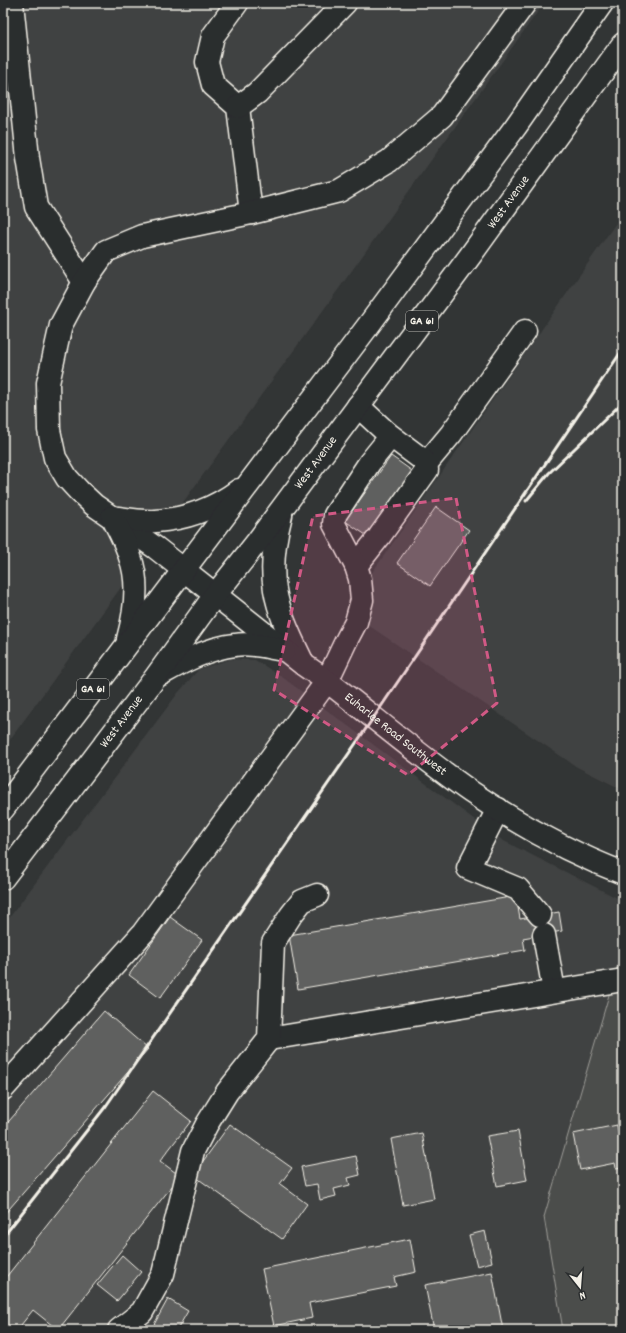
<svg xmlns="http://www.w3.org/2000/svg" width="626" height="1333" viewBox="0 0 626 1333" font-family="Dekko,sans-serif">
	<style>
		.built { fill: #404242 }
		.green { fill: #4b4d4c; stroke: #a09f9a }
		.building { fill: #5f605f; stroke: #f4f1e8 }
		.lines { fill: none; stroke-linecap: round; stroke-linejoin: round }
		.minor-casing { stroke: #f4f1e8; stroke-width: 25 }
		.major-casing { stroke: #f4f1e8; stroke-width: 25 }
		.minor { stroke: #2a2d2e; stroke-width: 22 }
		.major { stroke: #2a2d2e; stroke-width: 22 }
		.rail { stroke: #f4f1e8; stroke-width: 3 }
		.marked { fill: #d15985; fill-opacity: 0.2; stroke: #d15985; stroke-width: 3; stroke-dasharray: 8 5; stroke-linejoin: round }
		.labels { text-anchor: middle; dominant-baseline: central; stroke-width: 3.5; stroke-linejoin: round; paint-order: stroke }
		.shield { fill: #2a2d2e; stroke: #b7b6b0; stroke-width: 1 }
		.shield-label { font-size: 12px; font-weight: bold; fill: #f4f1e8 }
		.street-label { font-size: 13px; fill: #f4f1e8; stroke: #2a2d2e }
	</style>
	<rect width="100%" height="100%" fill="#323535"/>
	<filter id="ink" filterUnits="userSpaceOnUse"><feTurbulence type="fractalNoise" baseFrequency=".025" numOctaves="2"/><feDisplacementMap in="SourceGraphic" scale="8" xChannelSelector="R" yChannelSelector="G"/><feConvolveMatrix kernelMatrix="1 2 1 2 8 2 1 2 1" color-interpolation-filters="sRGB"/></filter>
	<g filter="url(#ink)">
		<g class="built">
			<polygon points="3,3 544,3 335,294 3,749"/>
			<polygon points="623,213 623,790 577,767 346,610"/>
			<polygon points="231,659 255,660 282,677 502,840 623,901 623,947 544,1217 563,1330 3,1330 3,926 178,693 199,669"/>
		</g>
		<polygon class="green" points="623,947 623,1330 563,1330 544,1217"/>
		<g class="building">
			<polygon points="391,456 415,473 369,537 345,521"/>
			<polygon points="436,507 469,530 430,586 397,563"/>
			<polygon points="516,896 520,919 559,912 562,931 523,938 525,950 298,989 289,935"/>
			<polygon points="170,917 202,940 160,998 129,975"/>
			<polygon points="104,1011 148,1049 3,1216 3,1128"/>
			<polygon points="153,1091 191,1121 160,1161 180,1176 58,1330 33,1310 17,1330 3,1330 3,1281"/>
			<polygon points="230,1124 292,1168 280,1184 307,1204 282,1239 193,1175"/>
			<polygon points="617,1125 620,1143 623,1143 623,1167 616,1168 615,1163 580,1170 573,1134"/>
			<polygon points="518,1131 527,1180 497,1186 487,1136"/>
			<polygon points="422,1133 434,1199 403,1205 391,1139"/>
			<polygon points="356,1156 360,1175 348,1178 350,1185 334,1189 336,1196 320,1200 317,1184 305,1186 301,1167"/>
			<polygon points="485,1231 492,1262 477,1266 469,1235"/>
			<polygon points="410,1239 416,1272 394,1277 396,1286 309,1303 312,1318 274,1326 262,1269"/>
			<polygon points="122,1255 141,1272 117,1301 97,1285"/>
			<polygon points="492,1272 503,1330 434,1330 425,1285"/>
			<polygon points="168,1299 188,1311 177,1330 151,1330"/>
		</g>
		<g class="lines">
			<defs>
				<g id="minor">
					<polyline points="12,3 28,158 36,207 84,282"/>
					<polyline points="237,3 213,36 207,62 213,85 238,107 251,213"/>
					<polyline points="238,107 257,93 345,3"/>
					<polyline points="426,464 451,434 525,331"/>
					<polyline points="356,566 379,537 427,470 426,464 423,460 387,433"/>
					<polyline points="184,570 156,548 94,505 79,491 67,478 55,458 49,430 48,383 61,325 84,282 106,251 142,236 251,213 339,191 389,161 442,116 525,3"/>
					<polyline points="498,809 468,868 518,889 540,915"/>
					<polyline points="544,935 554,991"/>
					<polyline points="269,1039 623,980"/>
					<polyline points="3,1089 143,933 327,681 346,641 356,622 362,600 360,579 356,566 334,524 335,515 370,462 387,441 387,433 358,406"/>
					<polyline points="119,1330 142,1312 163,1274 193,1151 207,1124 227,1092 269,1039 273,943 291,915 302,901 317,895"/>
				</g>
				<g id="major">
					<path d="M281 515C265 576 274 604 301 659"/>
					<path d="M112 517C126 519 141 522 156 521 186 519 215 508 239 490"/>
					<path d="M112 517C119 530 126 543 130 557 140 583 135 613 128 639"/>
					<path id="s1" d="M184 570 304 665 327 681C374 717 422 758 471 792 518 824 570 853 623 873"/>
					<path d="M161 674C184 661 209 648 235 645 251 642 269 648 284 650"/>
					<polyline points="3,809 368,326 516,126 602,3"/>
					<path id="s2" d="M3 878 155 678 215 595 257 542 470 256 623 44"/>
				</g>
			</defs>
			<use href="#minor" class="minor-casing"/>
			<use href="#major" class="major-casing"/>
			<use href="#minor" class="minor"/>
			<use href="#major" class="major"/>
			<g class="rail">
				<polyline points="526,501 549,473 623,402"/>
				<polyline points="3,1237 106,1106 374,717 623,349"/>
			</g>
		</g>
	</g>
	<path class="marked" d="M456 498 497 703 408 775 274 690 313 516Z"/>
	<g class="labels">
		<g class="shield">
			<rect x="406" y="311" width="32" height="20" rx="3"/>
			<rect x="77" y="679" width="32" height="20" rx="3"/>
		</g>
		<g class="shield-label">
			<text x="422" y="321">GA 61</text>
			<text x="93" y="689">GA 61</text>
		</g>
		<g class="street-label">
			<text stroke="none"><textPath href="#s2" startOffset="844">West Avenue</textPath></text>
			<text stroke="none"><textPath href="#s2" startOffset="520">West Avenue</textPath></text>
			<text stroke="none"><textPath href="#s2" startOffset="196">West Avenue</textPath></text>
			<text stroke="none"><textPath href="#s1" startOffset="268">Euharlee Road Southwest</textPath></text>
		</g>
	</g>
	<rect width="626" height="1333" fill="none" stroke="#2a2d2e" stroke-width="16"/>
	<rect x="8" y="8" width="610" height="1317" fill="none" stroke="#f4f1e8" stroke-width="1.5" filter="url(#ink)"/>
	<g transform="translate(580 1287) rotate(163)" stroke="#2a2d2e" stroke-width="3" paint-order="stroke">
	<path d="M0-3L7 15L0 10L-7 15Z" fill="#f4f1e8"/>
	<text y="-6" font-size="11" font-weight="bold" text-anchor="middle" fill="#f4f1e8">N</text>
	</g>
</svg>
